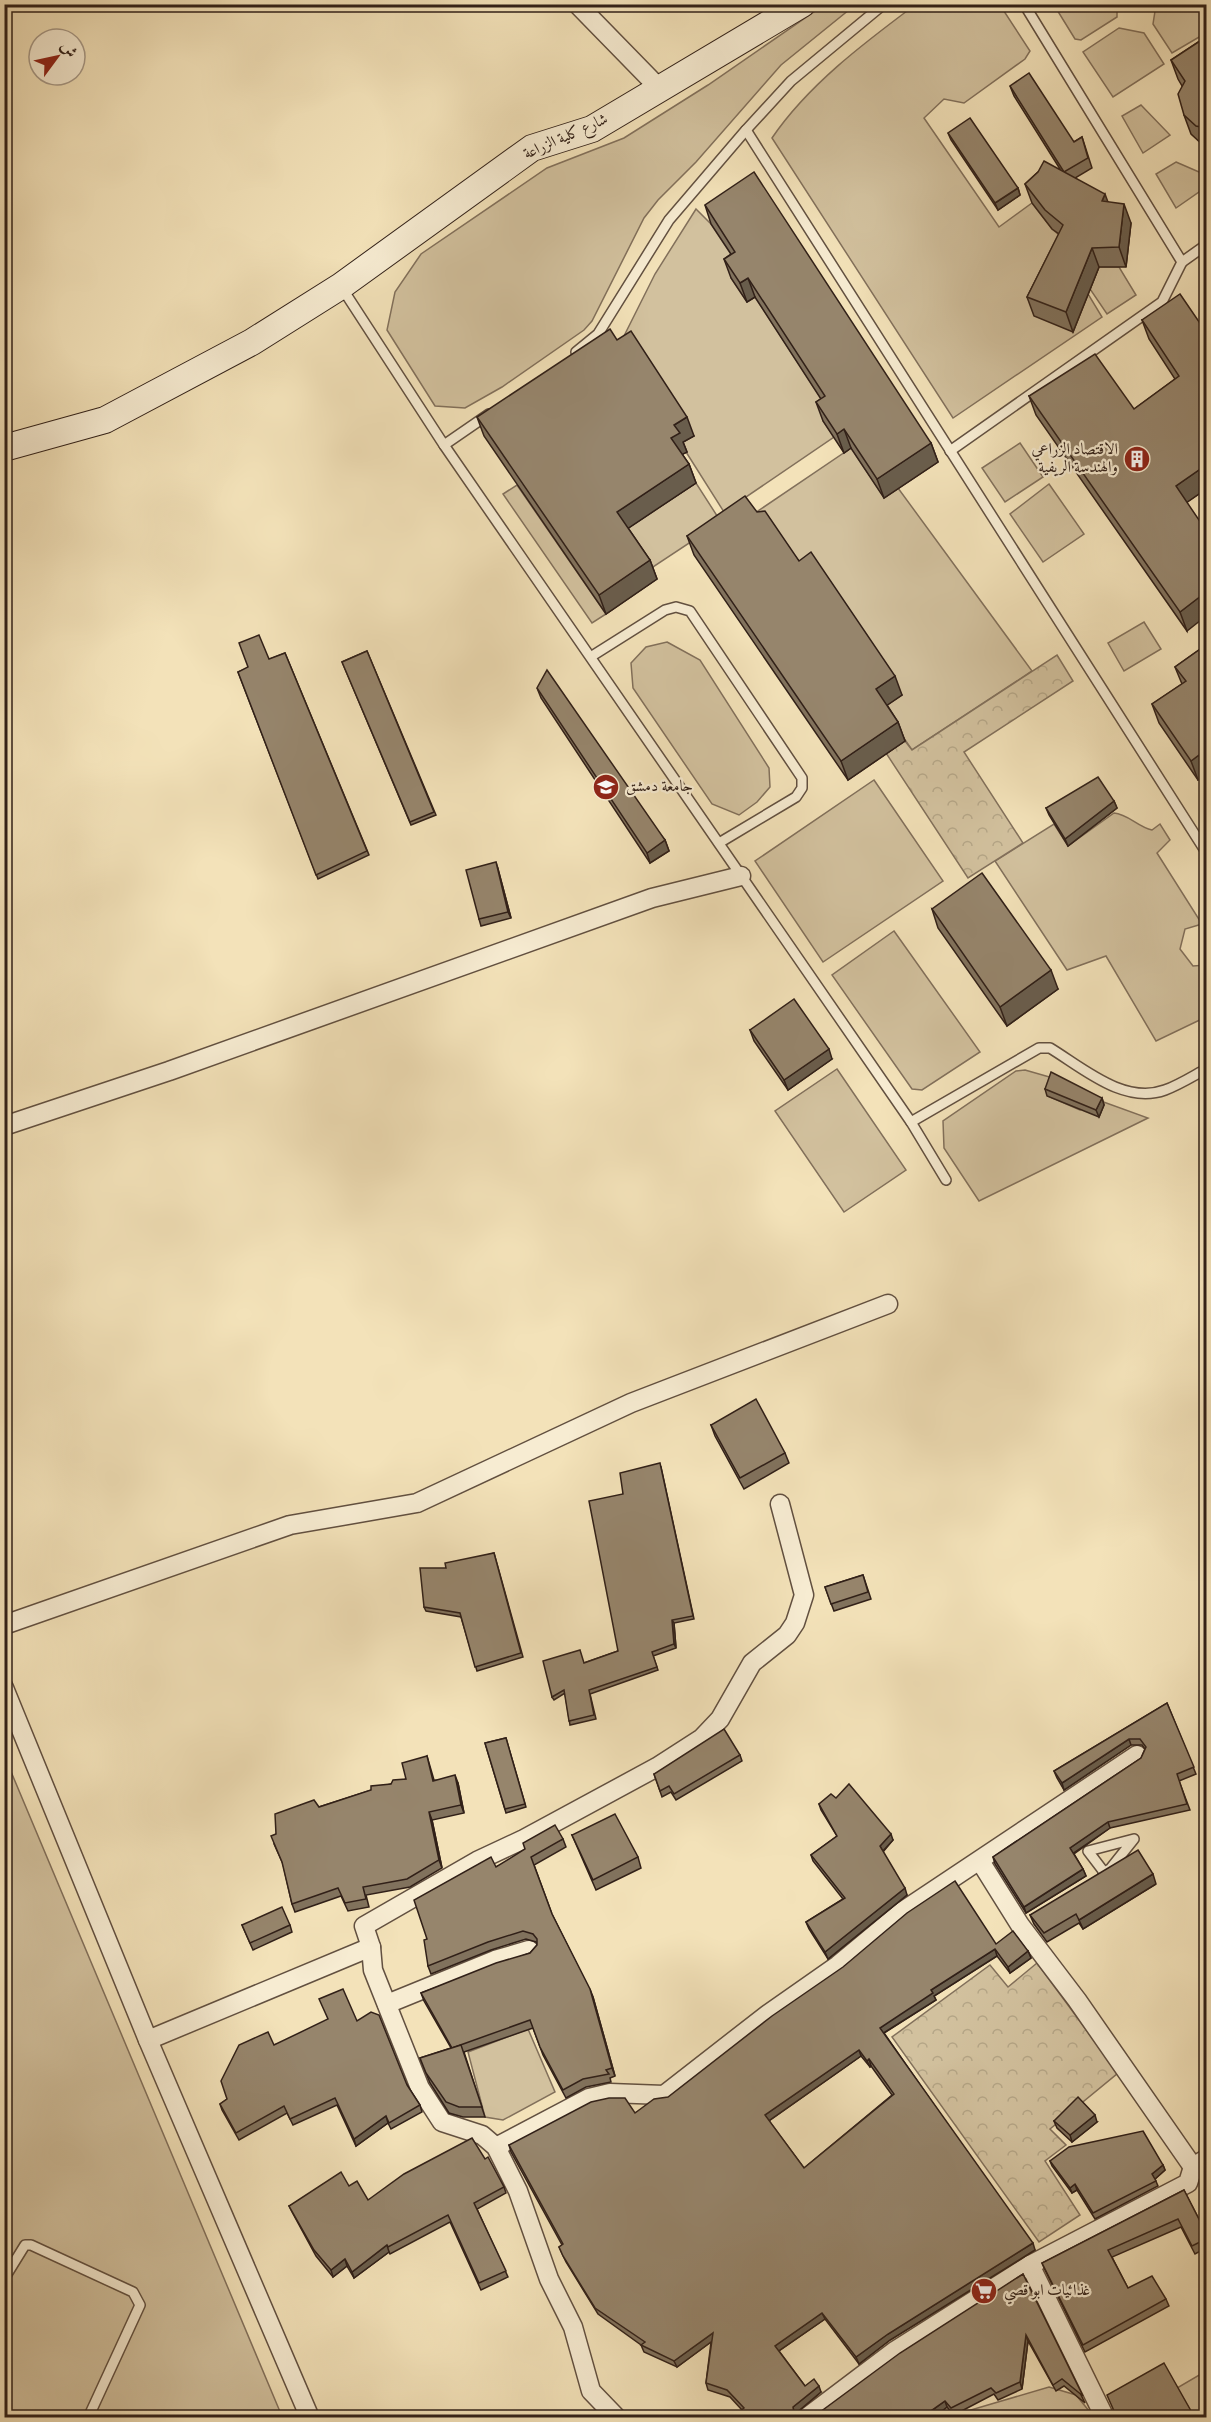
<svg xmlns="http://www.w3.org/2000/svg" width="1211" height="2422" viewBox="0 0 1211 2422" font-family="Vollkorn,Amiri,serif">
	<style>
		.green { fill: #d2c19e; stroke: #82705b; stroke-width: 1.5 }
		.forest { fill: url(#forest-crowns); stroke: #82705b; stroke-width: 1.5 }
		.lines { fill: none; stroke-linecap: round; stroke-linejoin: round }
		.lane-casing { stroke: #625040; stroke-width: 12 }
		.street-casing { stroke: #625040; stroke-width: 21 }
		.secondary-casing { stroke: #312018; stroke-width: 28 }
		.lane { stroke: #f7ecd2; stroke-width: 9 }
		.street { stroke: #f7ecd2; stroke-width: 18 }
		.secondary { stroke: #f7ecd2; stroke-width: 26 }
		.wall { fill: #81725d; stroke: #312018; stroke-width: 1.5; fill-rule: evenodd }
		.shaded-wall { fill: #695d4c; stroke: #312018; stroke-width: 1.5 }
		.building { fill: #96856c; stroke: #312018; stroke-width: 1.5; fill-rule: evenodd }
		.labels { text-anchor: middle; dominant-baseline: central; stroke-width: 4.5; stroke-linejoin: round; paint-order: stroke }
		.street-label { font-size: 16px; fill: #312018; stroke: #f7ecd2 }
		.poi-label { font-size: 16px; fill: #312018; stroke: #f7ecd2; text-anchor: start }
	</style>
	<defs>
		<pattern id="forest-crowns" width="20" height="18" patternUnits="userSpaceOnUse" patternTransform="scale(1.5)"><rect width="20" height="18" fill="#d2c19e"/><path d="M2 6a3 3 0 1 1 6 0M12 15a3 3 0 1 1 6 0" fill="none" stroke="#b5a687"/></pattern>
	</defs>
	<rect width="100%" height="100%" fill="#f3e2b9"/>
	<filter id="stains"><feTurbulence type="fractalNoise" baseFrequency=".00333" numOctaves="4"/><feColorMatrix values="0 0 0 0 .2 0 0 0 0 .09 0 0 0 0 .02 0 0 0 .5 -.17"/></filter>
	<radialGradient id="worn" r=".72"><stop offset=".6" stop-color="#630" stop-opacity="0"/><stop offset="1" stop-color="#630" stop-opacity=".3"/></radialGradient>
	<g class="green">
		<polygon points="824,5 855,5 781,65 696,162 658,200 644,218 592,321 584,330 502,387 465,408 435,406 387,330 395,292 421,254 547,168 624,138 708,85"/>
		<path d="M915 5H1000L1030 51 1025 59 964 103 944 99 924 118 999 227 1032 203 1052 229 1070 244 1088 294 1102 317 953 418 772 138C808 85 864 43 915 5Z"/>
		<polygon points="1054,5 1117,5 1117,17 1081,40 1075,39"/>
		<polygon points="1156,5 1200,5 1206,14 1206,33 1172,53 1153,24"/>
		<polygon points="1119,28 1144,33 1164,64 1113,97 1083,52"/>
		<polygon points="1141,105 1170,135 1143,153 1122,116"/>
		<polygon points="1176,162 1206,175 1206,187 1176,208 1156,174"/>
		<polygon points="696,209 711,224 742,271 731,278 747,302 755,297 832,415 823,421 834,437 724,512 681,444 623,338 655,274"/>
		<polygon points="1099,267 1119,267 1136,295 1107,314 1090,289"/>
		<polygon points="538,401 651,512 696,483 721,522 650,569"/>
		<polygon points="1020,443 1043,477 1005,502 982,468"/>
		<polygon points="851,448 884,497 898,488 1032,671 912,750 752,515"/>
		<polygon points="1049,484 1084,534 1043,562 1010,514"/>
		<polygon points="517,485 606,614 592,623 503,494"/>
		<polygon points="1144,622 1161,649 1124,671 1108,643"/>
		<polygon points="667,642 700,660 769,768 770,787 757,802 739,815 712,804 633,688 631,663 646,647"/>
		<polygon points="874,780 943,881 823,962 755,861"/>
		<path d="M1114 813C1128 814 1138 827 1152 830L1160 824 1170 840 1157 853 1202 924 1185 929 1180 949 1193 966 1206 965V1017L1156 1041 1106 956 1067 970 995 861 1054 824 1068 846Z"/>
		<polygon points="894,931 980,1052 922,1090 912,1089 832,975"/>
		<polygon points="837,1069 906,1170 844,1212 775,1111"/>
		<polygon points="1025,1070 1053,1078 1048,1096 1080,1110 1087,1096 1148,1118 979,1201 944,1148 943,1121 1016,1071"/>
		<polygon points="4,1755 281,2414 271,2418 5,2417"/>
		<polygon points="528,2029 555,2092 503,2120 485,2117 468,2052"/>
		<polygon points="1206,2371 1206,2417 1194,2417 1177,2388"/>
		<polygon points="1049,2387 1076,2395 1094,2417 933,2418 947,2407 954,2415"/>
	</g>
	<g class="forest">
		<polygon points="1057,655 1073,681 964,752 1023,843 968,878 886,753 905,741 912,750"/>
		<polygon points="1037,1963 1118,2073 1050,2129 1066,2145 1045,2161 1080,2215 1039,2242 892,2037 990,1965 1008,1987"/>
	</g>
	<g class="lines">
		<defs>
			<g id="lane">
				<polyline points="746,130 1206,852"/>
				<polyline points="1182,262 1206,245"/>
				<path d="M342 288 444 445 911 1122 1039 1048H1050C1083 1068 1124 1105 1165 1090 1179 1085 1193 1076 1206 1069"/>
				<polyline points="576,352 598,334 669,220 746,130 791,81 884,4"/>
				<polyline points="444,445 489,414"/>
				<polyline points="950,451 1162,302 1182,262 1024,4"/>
				<polyline points="592,656 665,610 676,607 690,611 802,778 802,788 796,797 719,843"/>
				<polyline points="911,1122 946,1180"/>
				<polyline points="1103,1873 1110,1869 1134,1839 1088,1851 1104,1872"/>
				<polyline points="4,2279 25,2245 31,2245 133,2292 140,2305 88,2418"/>
			</g>
			<g id="street">
				<polyline points="577,4 660,89"/>
				<polyline points="4,1126 169,1071 652,898 741,876"/>
				<polyline points="4,1625 290,1525 417,1503 631,1403 888,1304"/>
				<polyline points="4,1688 148,2040 310,2418"/>
				<polyline points="980,1861 1020,1925 1077,2000 1193,2167"/>
				<polyline points="387,2004 495,1960 529,1950"/>
				<polyline points="148,2040 371,1947"/>
				<polyline points="496,2147 589,2098 610,2093 664,2095 768,2014 838,1965 903,1911 1137,1755"/>
				<polyline points="617,2418 591,2391 573,2327 549,2279 518,2191 496,2147 482,2135 442,2122 420,2088 373,1970 371,1947 364,1926 477,1861 524,1839 657,1767 702,1738 720,1719 752,1663 787,1635 795,1623 804,1595 780,1504"/>
				<polyline points="806,2418 896,2350 1030,2265"/>
				<polyline points="1105,2418 1030,2265 1188,2183 1193,2167 1206,2159"/>
			</g>
			<polyline id="secondary" points="4,448 105,420 252,342 341,286 532,148 592,129 802,4"/>
		</defs>
		<use href="#lane" class="lane-casing"/>
		<use href="#street" class="street-casing"/>
		<use href="#secondary" class="secondary-casing"/>
		<use href="#lane" class="lane"/>
		<use href="#street" class="street"/>
		<use href="#secondary" class="secondary"/>
	</g>
	<g class="wall">
		<polygon points="1206,37 1206,146 1203,145 1191,134 1184,115 1182,86 1178,79 1171,60"/>
		<polygon points="1010,86 1074,142 1082,137 1092,168 1075,178 1108,202 1131,223 1126,267 1099,267 1073,332 1034,316 1027,297 1059,234 1052,229 1032,203 1025,184 1038,172 1060,169 1014,96"/>
		<polygon points="948,133 1018,188 1020,195 998,210 951,140"/>
		<polygon points="705,205 931,443 938,462 884,498 851,448 844,453 823,421 816,402 821,399 755,297 747,302 731,278 724,259 731,254 711,224"/>
		<polygon points="1142,320 1206,332 1206,489 1187,502 1187,631 1036,415 1029,396 1134,409 1175,379 1149,339"/>
		<polygon points="617,340 694,436 683,442 687,452 682,454 689,464 696,483 628,528 650,560 657,579 606,614 484,436 477,417"/>
		<polygon points="757,512 799,561 902,695 887,705 898,722 905,741 848,780 694,555 687,536"/>
		<polygon points="1206,645 1206,775 1198,780 1159,723 1152,704 1182,684 1175,667"/>
		<polygon points="367,651 436,815 411,825 342,662"/>
		<polygon points="285,653 369,855 318,879 238,672"/>
		<polygon points="537,688 665,840 669,851 650,863 541,698"/>
		<polygon points="1114,801 1117,808 1068,846 1049,815 1046,808"/>
		<polygon points="498,869 511,918 481,926 479,919"/>
		<polygon points="932,909 1058,989 1007,1026 938,928"/>
		<polygon points="750,1030 832,1059 788,1090 754,1041"/>
		<polygon points="1045,1089 1102,1098 1104,1105 1099,1117 1047,1096"/>
		<polygon points="711,1425 785,1453 789,1463 744,1489 715,1436"/>
		<polygon points="661,1467 694,1619 674,1623 676,1648 653,1656 658,1670 590,1694 596,1719 570,1725 565,1693 554,1700 552,1697 584,1663 618,1651 623,1494"/>
		<polygon points="494,1553 523,1657 477,1671 461,1617 426,1611 424,1607 446,1568"/>
		<polygon points="863,1575 871,1599 834,1611 825,1587"/>
		<polygon points="1167,1703 1196,1774 1179,1781 1190,1810 1110,1828 1074,1854 1083,1869 1086,1876 1026,1913 995,1864 993,1857 1141,1758 1145,1749 1142,1745 1131,1745 1064,1790 1057,1778 1054,1771"/>
		<polygon points="506,1738 526,1807 506,1813 485,1743"/>
		<polygon points="740,1755 742,1761 676,1800 671,1792 662,1797 654,1774"/>
		<polygon points="427,1756 434,1780 458,1783 464,1813 432,1820 442,1868 410,1887 366,1895 369,1907 348,1911 341,1896 295,1912 292,1904 283,1864 274,1844 276,1834 319,1807 406,1779"/>
		<polygon points="836,1798 893,1840 883,1852 907,1895 828,1959 809,1929 806,1922 843,1899 813,1861 811,1855 837,1836 821,1810 819,1804"/>
		<polygon points="572,1835 638,1857 641,1868 596,1890"/>
		<polygon points="563,1839 566,1847 534,1865 552,1914 593,1997 615,2076 610,2078 611,2082 586,2087 566,2098 543,2055 533,2028 464,2052 485,2117 463,2117 449,2113 430,2083 420,2058 451,2048 424,2001 421,1993 530,1953 537,1945 537,1943 536,1942 526,1939 491,1950 431,1974 428,1966 427,1939 496,1867"/>
		<polygon points="1156,1884 1083,1929 1079,1923 1047,1942 1034,1924 1030,1915"/>
		<polygon points="242,1925 290,1925 292,1932 253,1950"/>
		<path d="M996 1944 1028 1951 1031 1958 1010 1973 997 1956 934 1996 936 2000 884 2033 1035 2250 890 2340 859 2364 825 2319 779 2351 805 2386 821 2392 795 2414 742 2410 730 2397 708 2390 706 2383 711 2342 677 2367 644 2352 641 2345 598 2314 566 2262 559 2247 562 2245 511 2152 509 2145 635 2113ZM861 2056 870 2067 871 2066 892 2095 804 2168 769 2121Z"/>
		<polygon points="357,2021 407,2085 420,2105 422,2112 391,2129 388,2123 356,2146 337,2105 293,2125 287,2113 239,2140 222,2110 220,2104 227,2099 274,2045"/>
		<polygon points="1054,2121 1097,2122 1072,2142 1057,2128"/>
		<polygon points="485,2159 504,2187 506,2193 477,2209 508,2277 481,2290 450,2222 390,2254 389,2252 354,2278 347,2266 333,2277 316,2256 292,2212 289,2206 349,2186 368,2200"/>
		<polygon points="1050,2161 1163,2165 1165,2170 1155,2179 1158,2186 1095,2219 1077,2190 1072,2193 1052,2166"/>
		<polygon points="1184,2190 1206,2233 1206,2248 1195,2254 1181,2227 1112,2257 1128,2288 1166,2299 1169,2306 1085,2352 1045,2270 1042,2263"/>
		<polygon points="1023,2274 1085,2403 1064,2386 1056,2391 1028,2341 1022,2389 998,2400 994,2394 954,2415 947,2407 933,2418 812,2418"/>
	</g>
	<g class="shaded-wall">
		<polygon points="1018,188 1020,195 998,210 995,203"/>
		<polygon points="1105,194 1112,213 1102,201"/>
		<polygon points="1124,204 1131,223 1126,267 1119,247"/>
		<polygon points="1092,248 1099,267 1073,332 1066,312"/>
		<polygon points="748,278 755,297 747,302 740,283"/>
		<polygon points="687,417 694,436 683,442 687,452 678,457 671,438 674,425"/>
		<polygon points="844,429 851,448 844,453 837,434"/>
		<polygon points="931,443 938,462 884,498 877,479"/>
		<polygon points="689,464 696,483 624,531 617,512"/>
		<polygon points="1206,465 1206,489 1183,505 1176,486"/>
		<polygon points="650,560 657,579 606,614 599,595"/>
		<polygon points="1206,592 1206,616 1187,631 1180,612"/>
		<polygon points="895,676 902,695 883,708 876,689"/>
		<polygon points="898,722 905,741 848,780 841,761"/>
		<polygon points="1199,755 1206,775 1198,780 1191,761"/>
		<polygon points="1114,801 1117,808 1068,846 1065,839"/>
		<polygon points="665,840 669,851 650,863 647,853"/>
		<polygon points="496,862 498,869 511,918 508,912"/>
		<polygon points="1051,970 1058,989 1007,1026 1000,1007"/>
		<polygon points="829,1049 832,1059 788,1090 784,1080"/>
		<polygon points="1102,1098 1104,1105 1099,1117 1096,1110"/>
		<polygon points="672,1620 674,1623 676,1648 674,1644"/>
		<polygon points="1129,1739 1131,1745 1064,1790 1062,1783"/>
		<polygon points="455,1775 458,1783 464,1813 461,1805"/>
		<polygon points="429,1812 432,1820 442,1868 439,1860"/>
		<polygon points="1108,1822 1110,1828 1072,1854 1070,1848"/>
		<polygon points="891,1834 893,1840 882,1852 880,1846"/>
		<polygon points="1083,1869 1086,1876 1026,1913 1024,1907"/>
		<polygon points="1153,1874 1156,1884 1083,1929 1079,1920"/>
		<polygon points="905,1888 907,1895 828,1959 825,1952"/>
		<polygon points="995,1949 997,1956 934,1996 936,2000 882,2034 880,2028 931,1990"/>
		<polygon points="1028,1951 1031,1958 1010,1973 1008,1967"/>
		<polygon points="590,1989 593,1997 615,2076 612,2068"/>
		<polygon points="859,2050 861,2056 767,2122 765,2115"/>
		<polygon points="869,2059 871,2066 870,2067 867,2061"/>
		<polygon points="1095,2115 1097,2122 1072,2142 1070,2135"/>
		<polygon points="386,2116 388,2123 356,2146 354,2139"/>
		<polygon points="1163,2165 1165,2170 1154,2180 1152,2174"/>
		<polygon points="1075,2184 1077,2190 1072,2193 1070,2188"/>
		<polygon points="1033,2243 1035,2250 890,2340 859,2364 856,2357 888,2334"/>
		<polygon points="387,2245 389,2252 354,2278 352,2272"/>
		<polygon points="345,2259 347,2266 333,2277 331,2270"/>
		<polygon points="822,2313 825,2319 777,2352 775,2346"/>
		<polygon points="713,2333 715,2339 677,2367 674,2361"/>
		<polygon points="1026,2335 1028,2341 1022,2389 1020,2382"/>
		<polygon points="819,2386 821,2392 795,2414 796,2418 795,2418 793,2407"/>
		<polygon points="945,2401 947,2407 933,2418 922,2418"/>
	</g>
	<g class="building">
		<polygon points="1206,37 1206,128 1196,126 1184,115 1178,94 1185,81 1171,60"/>
		<polygon points="1029,73 1074,142 1082,137 1088,158 1064,172 1010,86"/>
		<polygon points="970,118 1018,188 995,203 948,133"/>
		<polygon points="1044,161 1105,194 1102,201 1124,204 1119,247 1092,248 1066,312 1027,297 1063,225 1045,210 1025,184 1038,172"/>
		<polygon points="754,172 931,443 877,479 844,429 837,434 816,402 825,396 748,278 740,283 724,259 735,252 705,205"/>
		<polygon points="1180,294 1206,332 1206,465 1176,486 1203,526 1206,524 1206,592 1180,612 1029,396 1095,354 1134,409 1179,376 1142,320"/>
		<polygon points="610,329 617,340 631,331 687,417 674,425 680,433 671,438 689,464 617,512 650,560 599,595 477,417"/>
		<polygon points="745,496 757,512 765,511 799,561 811,552 895,676 876,689 898,722 841,761 687,536"/>
		<polygon points="259,635 269,659 285,653 367,851 316,875 238,672 248,667 239,643"/>
		<polygon points="1206,645 1206,766 1199,755 1191,761 1152,704 1186,681 1175,667"/>
		<polygon points="367,651 434,812 410,822 342,662"/>
		<polygon points="547,670 665,840 647,853 537,688"/>
		<polygon points="1098,777 1114,801 1065,839 1046,808"/>
		<polygon points="496,862 508,912 479,919 466,870"/>
		<polygon points="982,873 1051,970 1000,1007 932,909"/>
		<polygon points="794,999 829,1049 784,1080 750,1030"/>
		<polygon points="1051,1072 1102,1098 1096,1110 1045,1089"/>
		<polygon points="756,1399 785,1453 740,1478 711,1425"/>
		<polygon points="660,1463 693,1616 672,1620 674,1644 652,1652 657,1667 589,1690 594,1715 569,1721 564,1690 552,1697 543,1661 580,1650 584,1663 618,1651 589,1501 623,1494 620,1473"/>
		<polygon points="494,1553 521,1653 475,1667 460,1613 424,1607 420,1568 446,1568 445,1563"/>
		<polygon points="863,1575 868,1592 831,1604 825,1587"/>
		<polygon points="1167,1703 1194,1767 1177,1774 1187,1804 1108,1822 1070,1848 1083,1869 1024,1907 993,1857 1141,1758 1146,1747 1140,1739 1129,1739 1062,1783 1054,1771"/>
		<polygon points="724,1729 740,1755 674,1794 669,1786 660,1791 654,1774"/>
		<polygon points="506,1738 525,1804 505,1809 485,1743"/>
		<polygon points="427,1756 433,1781 455,1775 461,1805 429,1812 439,1860 407,1879 363,1887 366,1899 345,1903 338,1888 292,1904 282,1862 271,1836 276,1834 275,1814 314,1800 319,1807 371,1790 371,1786 391,1784 393,1780 406,1779 402,1763"/>
		<polygon points="849,1784 891,1834 880,1846 905,1888 825,1952 806,1922 845,1898 811,1855 837,1836 819,1804 831,1794 836,1798"/>
		<polygon points="615,1814 638,1857 593,1880 572,1835"/>
		<polygon points="555,1825 563,1839 531,1857 552,1914 590,1989 612,2068 606,2070 609,2074 583,2079 563,2090 540,2047 530,2020 452,2048 421,1993 496,1963 530,1953 537,1945 537,1939 533,1934 523,1931 488,1942 428,1966 424,1940 427,1939 414,1900 491,1857 496,1867 525,1849 523,1843"/>
		<polygon points="1138,1850 1153,1874 1079,1920 1076,1914 1044,1933 1030,1915"/>
		<path d="M955 1881 996 1944 1013 1931 1028 1951 1008 1967 995 1949 931 1990 933 1993 880 2028 1033 2243 888 2334 856 2357 822 2313 775 2346 805 2386 814 2379 819 2386 793 2407 795 2418H731L744 2408 727 2390 706 2383 713 2333 674 2361 641 2345 645 2342 595 2308 563 2256 559 2247 563 2244 509 2145 591 2102 609 2098H625L635 2113 654 2099 668 2097 772 2016 843 1967 907 1913ZM859 2050 867 2061 869 2059 894 2094 804 2168 765 2115Z"/>
		<polygon points="282,1907 290,1925 250,1943 242,1925"/>
		<polygon points="343,1989 357,2021 371,2012 379,2015 407,2085 420,2105 389,2123 386,2116 354,2139 335,2098 290,2119 284,2106 236,2133 220,2104 227,2099 221,2081 239,2045 268,2032 274,2045 328,2019 319,1999"/>
		<polygon points="461,2045 482,2107 459,2107 446,2102 426,2073 420,2058"/>
		<polygon points="1078,2097 1095,2115 1070,2135 1054,2121"/>
		<polygon points="1143,2131 1163,2165 1152,2174 1156,2181 1093,2213 1075,2184 1070,2188 1050,2161 1069,2147"/>
		<polygon points="472,2138 485,2159 488,2157 504,2187 474,2203 506,2271 479,2283 448,2215 388,2247 387,2245 352,2272 345,2259 331,2270 314,2250 289,2206 341,2172 349,2186 357,2181 368,2200 404,2174"/>
		<polygon points="1184,2190 1206,2233 1206,2239 1192,2246 1178,2219 1108,2250 1128,2288 1152,2276 1166,2299 1083,2345 1042,2263"/>
		<polygon points="1023,2274 1083,2396 1062,2379 1053,2385 1026,2335 1020,2382 996,2393 991,2388 951,2408 945,2401 922,2417 920,2416 917,2418 812,2418 900,2353"/>
		<polygon points="1164,2363 1195,2418 1111,2418 1114,2411 1107,2395"/>
		<polygon points="1075,2415 1075,2418 1060,2418"/>
	</g>
	<defs>
		<symbol id="building-disc" viewBox="-11 -11 22 22"><circle r="9.5" fill="#8f2418" stroke="#f7ecd2"/><path d="M-4-6H4V6H1V3H-1V6H-4ZM-2.5-4.3h1.7v1.8h-1.7ZM.8-4.3h1.7v1.8H.8ZM-2.5-1h1.7V.8h-1.7ZM.8-1h1.7V.8H.8Z" fill="#fff"/></symbol>
		<symbol id="university-disc" viewBox="-11 -11 22 22"><circle r="9.5" fill="#8f2418" stroke="#f7ecd2"/><path d="M0-5L7-2L0 1L-7-2ZM-4 1L0 2.5L4 1V4Q0 6-4 4Z" fill="#fff"/></symbol>
		<symbol id="supermarket-disc" viewBox="-11 -11 22 22"><circle r="9.5" fill="#8f2418" stroke="#f7ecd2"/><path d="M-6-5.5h2.5l.6 2H6L4.5 2H-2.5L-4.4-4H-6ZM-1.5 3.2a1.3 1.3 0 1 0 .1 0ZM3 3.2a1.3 1.3 0 1 0 .1 0Z" fill="#fff"/></symbol>
	</defs>
	<g fill-rule="evenodd">
		<use href="#building-disc" x="1122" y="444" width="30" height="30"/>
		<use href="#university-disc" x="591" y="772" width="30" height="30"/>
		<use href="#supermarket-disc" x="969" y="2276" width="30" height="30"/>
	</g>
	<g class="labels">
		<g class="street-label">
			<text transform="translate(566 137) rotate(-24)">شارع كلية الزراعة</text>
		</g>
		<g class="poi-label">
			<text x="1118" y="450" text-anchor="end">الاقتصاد الزراعي<tspan x="1118" dy="18">والهندسة الريفية</tspan></text>
			<text x="626" y="787">جامعة دمشق</text>
			<text x="1004" y="2291">غذائيات ابو قصي</text>
		</g>
	</g>
	<rect width="1211" height="2422" fill="none" stroke="#f3e2b9" stroke-width="24"/>
	<rect x="6" y="6" width="1199" height="2410" fill="none" stroke="#312018" stroke-width="3"/>
	<rect x="12" y="12" width="1187" height="2398" fill="none" stroke="#312018" stroke-width="1.5"/>
	<g transform="translate(57 57) rotate(57)"><circle r="28" fill="#f7ecd2" stroke="#a89a88" stroke-width="1.5"/>
	<path d="M0-4.5L10 22L0 15L-10 22Z" fill="#8f2418"/>
	<text y="-9" font-size="16" font-weight="bold" text-anchor="middle" fill="#312018">ش</text>
	</g>
	<rect width="100%" height="100%" filter="url(#stains)"/>
	<rect width="100%" height="100%" fill="url(#worn)"/>
</svg>
